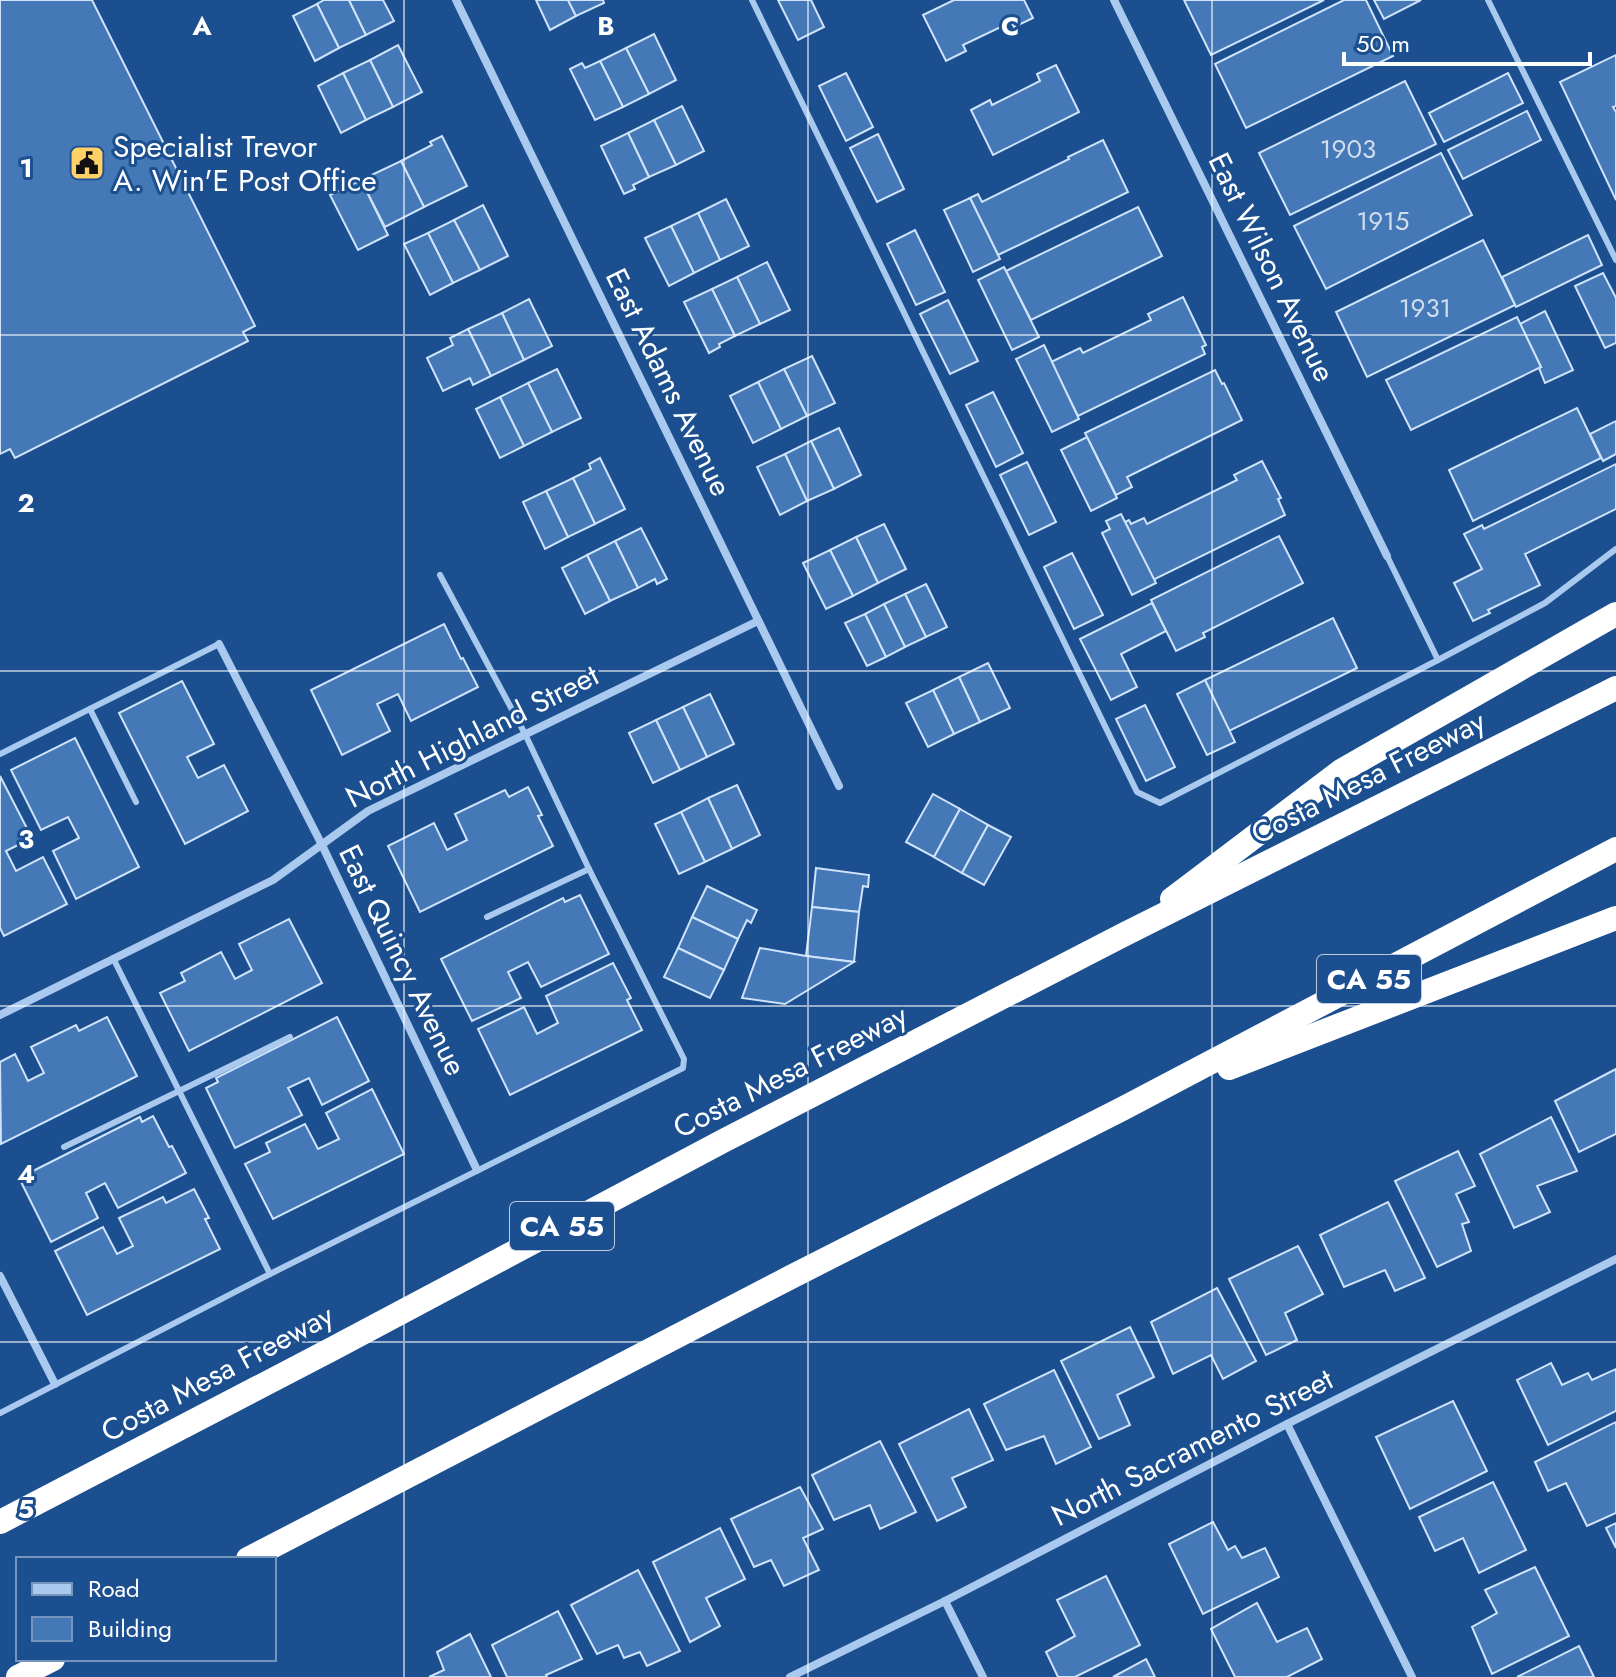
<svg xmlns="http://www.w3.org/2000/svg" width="1616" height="1677" viewBox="0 0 1616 1677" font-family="Jost,sans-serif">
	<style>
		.building { fill: #4478b7; stroke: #cfe3fa; stroke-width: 2 }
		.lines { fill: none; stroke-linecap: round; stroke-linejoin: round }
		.service { stroke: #a9c9ee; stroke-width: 6 }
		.minor { stroke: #a9c9ee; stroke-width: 8 }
		.motorway { stroke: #fff; stroke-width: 24 }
		.grid { fill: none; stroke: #fff; stroke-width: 2; stroke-opacity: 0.55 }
		.labels { text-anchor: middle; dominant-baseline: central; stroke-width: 6; stroke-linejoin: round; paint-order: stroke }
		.number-label { font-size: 26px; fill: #d0dded }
		.shield { fill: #1b4f8f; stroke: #bbcadd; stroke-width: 2 }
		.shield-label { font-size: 28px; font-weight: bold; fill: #fff }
		.poi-label { font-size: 30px; fill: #fff; stroke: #1b4f8f; text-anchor: start }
		.street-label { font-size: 30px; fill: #fff; stroke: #1b4f8f }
		.grid-label { font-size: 26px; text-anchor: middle; font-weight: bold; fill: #fff; stroke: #1b4f8f; stroke-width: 6; stroke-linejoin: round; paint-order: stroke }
	</style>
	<rect width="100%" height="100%" fill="#1b4f8f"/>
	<g class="building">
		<polygon points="0,0 92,0 255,326 243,332 248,341 15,458 10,449 0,454"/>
		<polygon points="324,0 349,0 366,35 339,48 317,4"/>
		<polygon points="349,0 383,0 394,21 366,35"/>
		<polygon points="536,0 568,0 576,16 550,30"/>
		<polygon points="568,0 603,0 604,3 576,16"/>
		<polygon points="778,0 811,0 824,27 798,40"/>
		<polygon points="954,0 1024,0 1033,18 1014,27 1011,22 963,45 966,51 946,61 923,15"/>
		<polygon points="1184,0 1324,0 1211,55"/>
		<polygon points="1344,0 1366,0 1393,56 1246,128 1215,64"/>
		<polygon points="1374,0 1421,0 1384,19"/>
		<polygon points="317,4 339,48 315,61 293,16"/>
		<polygon points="654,34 676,80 649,94 626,48"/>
		<polygon points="398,45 422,92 393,107 370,60"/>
		<polygon points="626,48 649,94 623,107 600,61"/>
		<polygon points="1616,55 1616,106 1613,107 1616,112 1616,200 1560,82"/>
		<polygon points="370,60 393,107 366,120 343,73"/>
		<polygon points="600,61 623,107 595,120 570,69 582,63 585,68"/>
		<polygon points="1056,65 1079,112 993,155 971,110 990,100 992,105 1040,81 1037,74"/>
		<polygon points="343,73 366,120 341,133 318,86"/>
		<polygon points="846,73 873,127 846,141 819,86"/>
		<polygon points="1508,73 1523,103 1444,142 1429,113"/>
		<polygon points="1405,81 1436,144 1290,215 1259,153"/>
		<polygon points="682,106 704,151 676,165 654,120"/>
		<polygon points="1527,111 1541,140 1463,179 1448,150"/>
		<polygon points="654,120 676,165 649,177 628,133"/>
		<polygon points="628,133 649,177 633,185 635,189 624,194 601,146"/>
		<polygon points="878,134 904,189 877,202 850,148"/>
		<polygon points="442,136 467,186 424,207 401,161 432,145 430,142"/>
		<polygon points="1103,140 1128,192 998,255 970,198 978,194 982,202 1069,159 1068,157"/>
		<polygon points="1441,153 1472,215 1326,289 1294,226"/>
		<polygon points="401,161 424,207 385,227 361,180"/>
		<polygon points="361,180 388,235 358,250 330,195"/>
		<polygon points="970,198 1000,259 973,272 944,210"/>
		<polygon points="726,199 749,246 720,260 698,213"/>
		<polygon points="483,205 508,256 480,270 454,220"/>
		<polygon points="1138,207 1162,256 1031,320 1006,271"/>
		<polygon points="698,213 720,260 694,273 671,226"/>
		<polygon points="454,220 480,270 453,283 428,233"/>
		<polygon points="671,226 694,273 669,286 645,238"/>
		<polygon points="915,230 945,292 916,305 887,244"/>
		<polygon points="428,233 453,283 430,295 404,244"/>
		<polygon points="1588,235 1602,265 1516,307 1502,277"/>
		<polygon points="1483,240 1515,305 1367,377 1336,312"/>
		<polygon points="767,262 790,310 760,324 737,277"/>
		<polygon points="1004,267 1039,337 1012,350 978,280"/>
		<polygon points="1603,273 1616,298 1616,343 1605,348 1575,286"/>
		<polygon points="737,277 760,324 735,336 712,289"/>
		<polygon points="712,289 735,336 719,344 720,347 709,353 684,302"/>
		<polygon points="1183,297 1206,345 1202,347 1205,354 1078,416 1051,362 1080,348 1083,353 1151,320 1148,314"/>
		<polygon points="529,299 552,346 524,360 502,313"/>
		<polygon points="948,300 978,361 950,374 920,314"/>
		<polygon points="1545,311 1573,370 1545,383 1539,368 1541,367 1520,324"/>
		<polygon points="502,313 524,360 491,376 468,329"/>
		<polygon points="1517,317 1541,367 1411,430 1386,380"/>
		<polygon points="468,329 491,376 473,385 470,378 443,391 427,358 453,345 450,338"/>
		<polygon points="1044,345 1079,419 1052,432 1016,359"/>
		<polygon points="812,356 835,403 807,416 784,369"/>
		<polygon points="557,369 581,418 552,432 528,383"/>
		<polygon points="784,369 807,416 781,429 758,382"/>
		<polygon points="1215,370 1222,384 1224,383 1242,420 1127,477 1132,487 1116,495 1085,433"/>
		<polygon points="758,382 781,429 753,443 730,396"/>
		<polygon points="528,383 552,432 524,446 500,397"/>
		<polygon points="993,392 1023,453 996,467 966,405"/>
		<polygon points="500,397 524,446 500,458 476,409"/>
		<polygon points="1577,408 1601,458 1473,521 1449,470"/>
		<polygon points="1616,421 1616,454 1603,461 1590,434"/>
		<polygon points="839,428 861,475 834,489 811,441"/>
		<polygon points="1087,437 1117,498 1091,511 1061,450"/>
		<polygon points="811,441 834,489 807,501 785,454"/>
		<polygon points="785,454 807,501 780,515 757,467"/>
		<polygon points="600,458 625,509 595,524 573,478 591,469 589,464"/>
		<polygon points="1262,461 1281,498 1278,499 1285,515 1153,580 1125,522 1129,520 1131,524 1144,518 1147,524 1237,480 1234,475"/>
		<polygon points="1027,462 1056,522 1029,535 1000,475"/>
		<polygon points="1616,464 1616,509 1525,554 1540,585 1488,610 1490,613 1473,621 1454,583 1482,569 1464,534 1482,525 1484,529"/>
		<polygon points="573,478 595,524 568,537 546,491"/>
		<polygon points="546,491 568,537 545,549 523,502"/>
		<polygon points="1121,514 1156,583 1132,595 1102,533 1110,529 1106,521"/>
		<polygon points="884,524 906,569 878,583 856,537"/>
		<polygon points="641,528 667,579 657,584 655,579 638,588 615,541"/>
		<polygon points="1279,536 1303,583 1203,633 1205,637 1176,651 1151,600"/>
		<polygon points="856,537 878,583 853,596 830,550"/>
		<polygon points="615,541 638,588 610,601 587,555"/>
		<polygon points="830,550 853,596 826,609 803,563"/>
		<polygon points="1072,553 1103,615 1074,629 1044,567"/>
		<polygon points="587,555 610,601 585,614 562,568"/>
		<polygon points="926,584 947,627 926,637 905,594"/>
		<polygon points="905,594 926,637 905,647 884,604"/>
		<polygon points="1152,603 1166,631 1121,654 1137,687 1111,700 1080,639"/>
		<polygon points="884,604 905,647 886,657 865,614"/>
		<polygon points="865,614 886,657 867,666 845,623"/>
		<polygon points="1333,618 1357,668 1229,731 1205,680"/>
		<polygon points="444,624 461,659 463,658 478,687 411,721 398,694 377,704 390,731 342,755 311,690"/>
		<polygon points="988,663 1010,708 980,722 959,677"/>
		<polygon points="959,677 980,722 954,734 933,690"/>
		<polygon points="1205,680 1235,742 1207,755 1177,694"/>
		<polygon points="182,681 214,744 187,757 198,778 224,765 248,811 185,844 119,713"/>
		<polygon points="933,690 954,734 928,747 906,703"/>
		<polygon points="710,694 734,744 707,757 683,707"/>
		<polygon points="1145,705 1175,767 1146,781 1116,719"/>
		<polygon points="683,707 707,757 680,770 656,720"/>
		<polygon points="656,720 680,770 653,783 629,733"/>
		<polygon points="75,738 139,867 76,899 53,851 79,838 68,817 41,830 11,770"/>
		<polygon points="0,776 32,838 6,851 16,871 43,857 67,904 4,936 0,928"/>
		<polygon points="737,785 760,835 732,849 708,798"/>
		<polygon points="528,787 542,815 538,816 553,846 420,912 388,846 434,823 447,850 467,840 455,814 505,790 509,797"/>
		<polygon points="933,794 960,809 934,857 906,842"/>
		<polygon points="708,798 732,849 705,862 681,812"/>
		<polygon points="960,809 988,825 962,873 934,857"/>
		<polygon points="681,812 705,862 679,874 655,824"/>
		<polygon points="988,825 1011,837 984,885 962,873"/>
		<polygon points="816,868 869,875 868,887 863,886 859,912 812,907"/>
		<polygon points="707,886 757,910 751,923 747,920 738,939 692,917"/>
		<polygon points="580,895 609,954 541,987 528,962 508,972 521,998 472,1021 441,959 563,898 565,902"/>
		<polygon points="812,907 859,912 854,962 806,956"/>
		<polygon points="692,917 738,939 724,970 678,948"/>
		<polygon points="289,919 322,983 189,1051 160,993 185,981 181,973 221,952 235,979 252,970 239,944"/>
		<polygon points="678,948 724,970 710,998 664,977"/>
		<polygon points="760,948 806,956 854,962 785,1004 742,998"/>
		<polygon points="613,963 631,998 627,1000 642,1030 510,1095 478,1029 524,1007 537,1034 558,1023 546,996"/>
		<polygon points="107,1017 137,1076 1,1144 0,1062 15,1054 28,1081 44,1073 31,1047 76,1025 79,1031"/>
		<polygon points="337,1017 369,1081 322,1105 309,1078 288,1088 302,1115 235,1148 206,1088 218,1082 216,1078"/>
		<polygon points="1616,1069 1616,1134 1579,1152 1555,1101"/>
		<polygon points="372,1089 404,1154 273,1219 245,1164 270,1152 266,1143 305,1124 318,1149 339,1139 326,1113"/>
		<polygon points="153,1116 169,1147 172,1146 186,1173 118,1208 105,1183 86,1193 98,1218 51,1242 19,1178 140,1117 142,1122"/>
		<polygon points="1551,1117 1577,1171 1537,1186 1550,1212 1514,1228 1480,1154"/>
		<polygon points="1458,1151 1475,1186 1456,1194 1469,1222 1462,1224 1471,1251 1437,1267 1395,1181"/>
		<polygon points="194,1189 209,1218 205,1219 220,1249 87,1315 55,1251 103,1227 117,1254 133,1246 119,1218 163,1197 166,1203"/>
		<polygon points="1388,1202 1425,1278 1395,1291 1385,1270 1344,1287 1320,1235"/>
		<polygon points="1298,1246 1323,1294 1285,1313 1297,1340 1266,1355 1229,1279"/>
		<polygon points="1217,1288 1256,1361 1223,1379 1211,1355 1173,1374 1151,1322"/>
		<polygon points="1130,1327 1154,1377 1117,1395 1130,1425 1099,1439 1061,1361"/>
		<polygon points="1551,1363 1562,1385 1588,1373 1592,1380 1616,1369 1616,1411 1548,1445 1517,1380"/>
		<polygon points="1054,1370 1091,1447 1056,1464 1044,1436 1006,1450 984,1404"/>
		<polygon points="1453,1401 1487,1471 1410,1509 1376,1437"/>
		<polygon points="969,1409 993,1460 952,1478 966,1507 937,1521 899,1444"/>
		<polygon points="1616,1422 1616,1513 1587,1526 1566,1483 1548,1491 1535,1462"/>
		<polygon points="880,1441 916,1512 880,1529 870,1505 834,1520 812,1475"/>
		<polygon points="1493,1482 1526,1550 1479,1573 1463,1538 1435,1551 1419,1517"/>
		<polygon points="800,1487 823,1529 803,1538 819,1570 784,1586 771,1560 754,1567 731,1519"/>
		<polygon points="1213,1522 1228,1550 1235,1546 1242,1558 1265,1548 1279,1577 1203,1614 1169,1544"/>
		<polygon points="1616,1523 1616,1548 1606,1528"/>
		<polygon points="720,1528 745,1579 706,1598 720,1626 690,1642 653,1562"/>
		<polygon points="1535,1567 1569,1636 1492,1674 1472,1627 1497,1613 1485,1590"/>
		<polygon points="638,1570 680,1651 647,1666 640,1652 624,1658 618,1645 597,1654 571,1605"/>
		<polygon points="1106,1576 1140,1645 1075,1677 1058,1677 1046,1652 1075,1636 1057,1600"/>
		<polygon points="1257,1603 1277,1642 1307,1628 1322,1659 1287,1677 1235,1677 1211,1629"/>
		<polygon points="558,1611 582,1659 546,1675 547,1677 507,1677 492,1645"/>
		<polygon points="470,1634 491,1677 429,1677 444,1670 437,1652"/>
		<polygon points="1579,1646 1594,1677 1517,1677"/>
		<polygon points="1146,1659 1155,1677 1113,1677"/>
	</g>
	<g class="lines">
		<g class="service">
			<polyline points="752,0 1137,792 1160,803 1438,660 1387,556"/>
			<polyline points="1488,0 1616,260"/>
			<polyline points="1438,660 1545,603 1616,549"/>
			<polyline points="90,709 136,802"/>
			<polyline points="0,754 219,644"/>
			<polyline points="487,917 589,869"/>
			<polyline points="113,958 270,1274"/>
			<polyline points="64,1147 290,1037"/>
			<polyline points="0,1413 270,1274 683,1068 684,1059 589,869 525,734 440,575"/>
		</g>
		<g class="minor">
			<polyline points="456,0 839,786"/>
			<polyline points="1114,0 1387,556"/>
			<polyline points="219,644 322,845 477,1170"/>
			<polyline points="0,1015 273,880 368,811 758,621"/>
			<polyline points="0,1276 55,1384"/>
			<polyline points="1287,1424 1412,1677"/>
			<polyline points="945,1601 983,1677"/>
			<polyline points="790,1677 945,1601 1287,1424 1616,1259"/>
		</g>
		<g class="motorway">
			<polyline points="1172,899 1341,771 1616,614"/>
			<polyline points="1229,1068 1616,918"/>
			<polyline points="0,1522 334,1348 725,1140 1125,934 1616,688"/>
			<polyline points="248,1559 791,1277 1122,1109 1616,849"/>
			<polyline points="18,1677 53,1659"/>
		</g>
	</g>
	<path class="grid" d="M404 0V1677M808 0V1677M1212 0V1677M0 335H1616M0 671H1616M0 1006H1616M0 1342H1616"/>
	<defs>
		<symbol id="civic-square" viewBox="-11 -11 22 22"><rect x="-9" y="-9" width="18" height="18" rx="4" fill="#ffd166" stroke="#1b4f8f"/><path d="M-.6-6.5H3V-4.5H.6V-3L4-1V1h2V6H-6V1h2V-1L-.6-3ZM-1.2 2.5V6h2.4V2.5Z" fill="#111"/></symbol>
	</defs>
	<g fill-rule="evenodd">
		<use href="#civic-square" x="67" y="143" width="40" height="40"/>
	</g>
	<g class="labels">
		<g class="number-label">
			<text x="1348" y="149">1903</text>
			<text x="1383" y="221">1915</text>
			<text x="1425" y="308">1931</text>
		</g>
		<g class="shield">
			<rect x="1317" y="955" width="104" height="48" rx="6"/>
			<rect x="510" y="1202" width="104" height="48" rx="6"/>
		</g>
		<g class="shield-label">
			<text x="1369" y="979">CA 55</text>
			<text x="562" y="1226">CA 55</text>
		</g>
		<g class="poi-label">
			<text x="113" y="146">Specialist Trevor<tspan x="113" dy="34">A. Win'E Post Office</tspan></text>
		</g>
		<g class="street-label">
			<text transform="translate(1272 267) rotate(64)">East Wilson Avenue</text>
			<text transform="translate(669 382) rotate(64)">East Adams Avenue</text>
			<text transform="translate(472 736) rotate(-27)">North Highland Street</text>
			<text transform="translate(1368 777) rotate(-27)">Costa Mesa Freeway</text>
			<text transform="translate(403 960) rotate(64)">East Quincy Avenue</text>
			<text transform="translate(790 1071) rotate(-27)">Costa Mesa Freeway</text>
			<text transform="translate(217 1373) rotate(-28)">Costa Mesa Freeway</text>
			<text transform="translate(1192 1447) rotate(-27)">North Sacramento Street</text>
		</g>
	</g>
	<g class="grid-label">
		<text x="202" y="35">A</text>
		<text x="606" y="35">B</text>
		<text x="1010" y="35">C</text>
		<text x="26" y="177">1</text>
		<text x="26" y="512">2</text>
		<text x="26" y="848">3</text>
		<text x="26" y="1183">4</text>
		<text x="26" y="1518">5</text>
	</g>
	<rect x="16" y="1557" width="260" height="104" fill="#1b4f8f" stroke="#7695bc" stroke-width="2"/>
	<rect x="32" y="1583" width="40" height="12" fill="#a9c9ee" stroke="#7695bc" stroke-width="2"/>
	<text x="88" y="1597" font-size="24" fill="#ffffff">Road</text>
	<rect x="32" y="1617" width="40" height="24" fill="#4478b7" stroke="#7695bc" stroke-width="2"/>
	<text x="88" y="1637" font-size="24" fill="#ffffff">Building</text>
	<path d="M1344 52v12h246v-12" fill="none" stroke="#ffffff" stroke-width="4"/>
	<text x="1356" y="52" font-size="24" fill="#ffffff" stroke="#1b4f8f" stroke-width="6" paint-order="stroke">50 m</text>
</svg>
